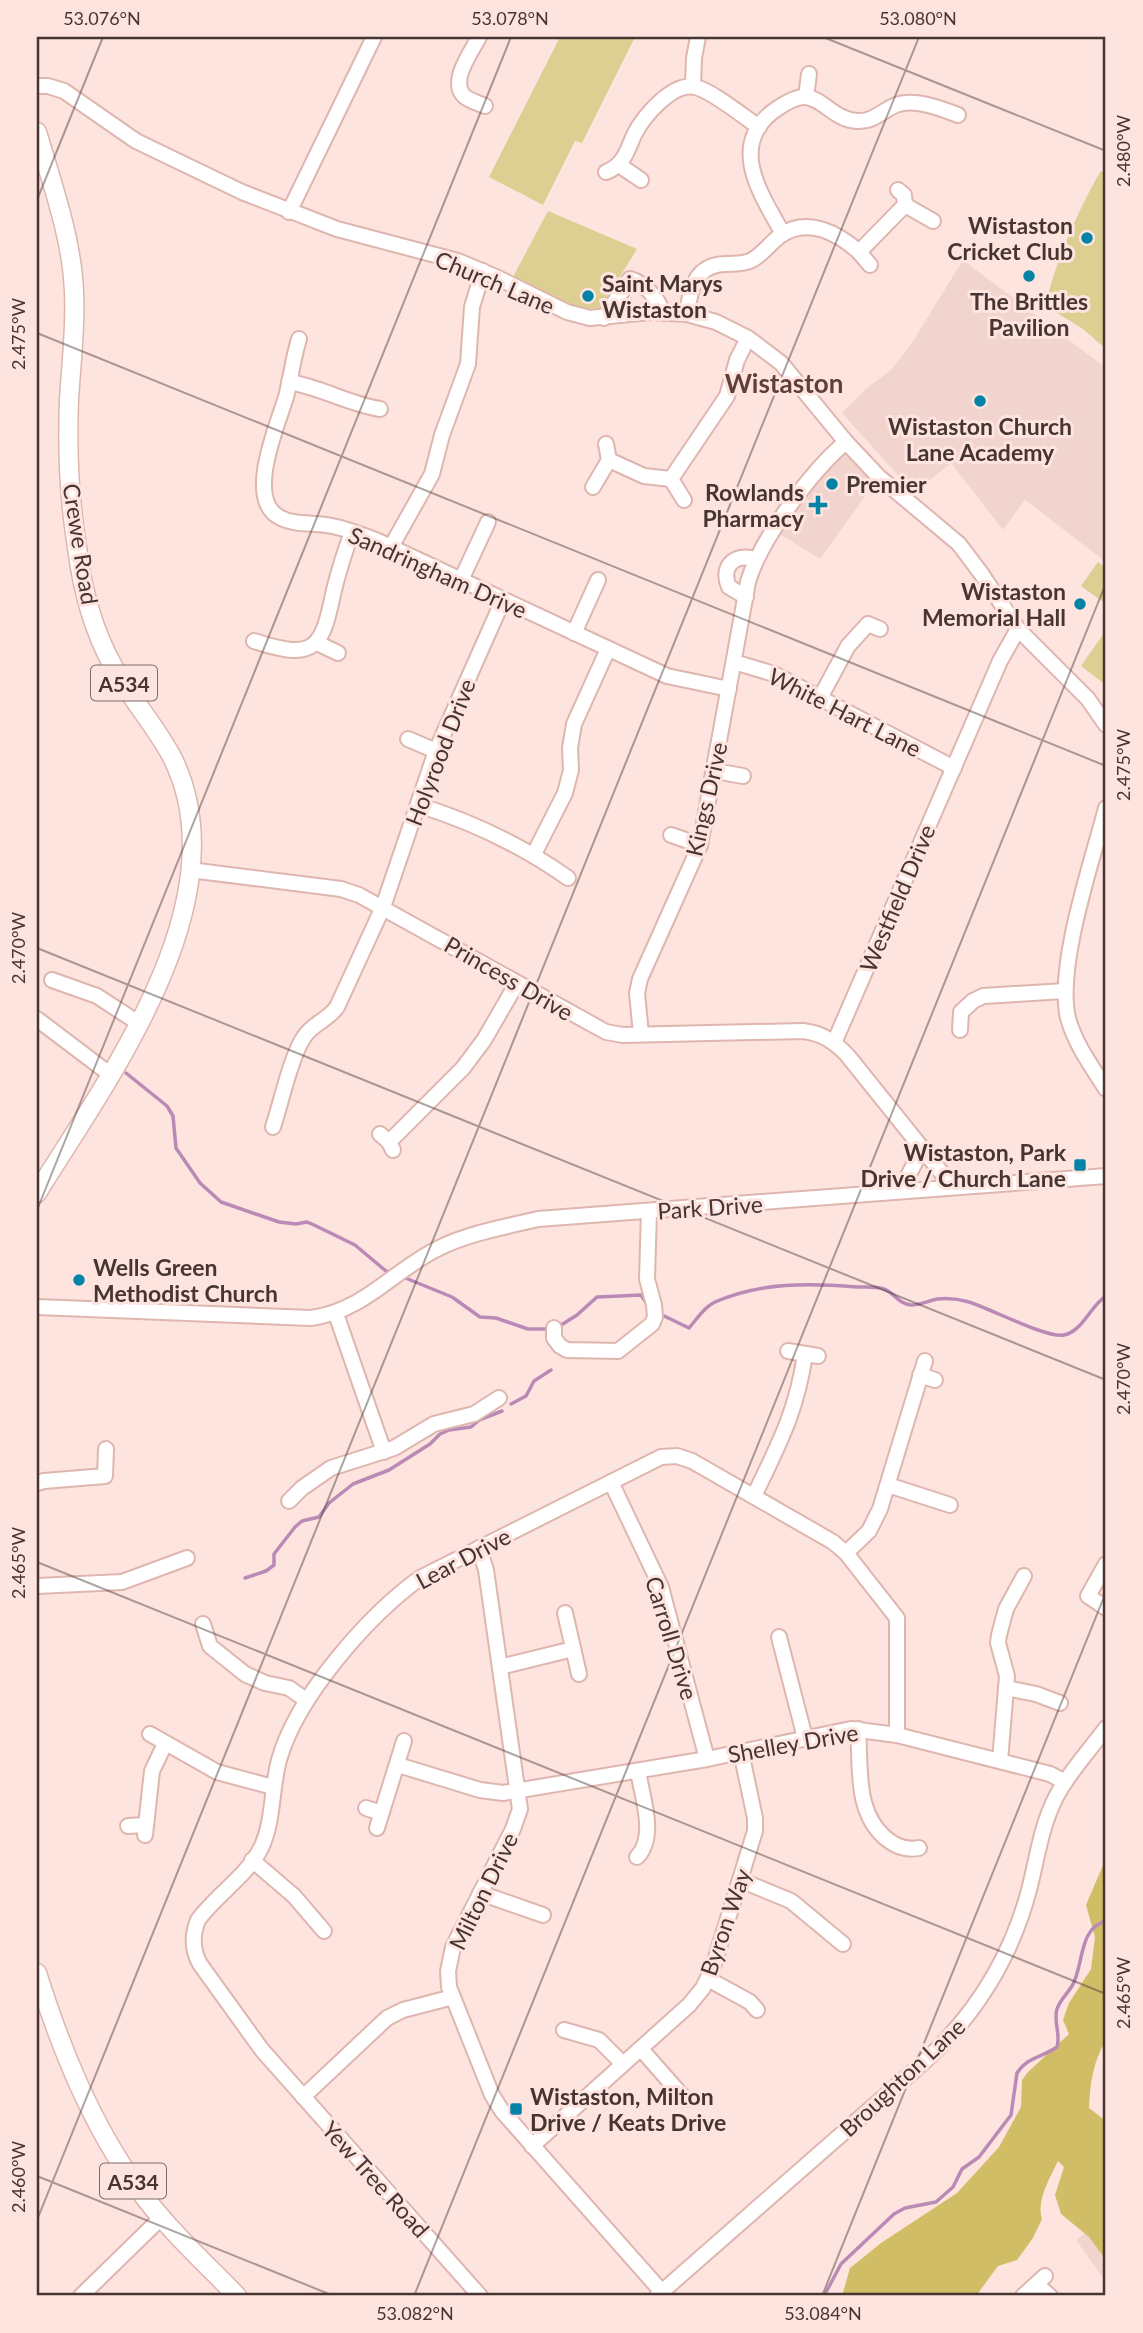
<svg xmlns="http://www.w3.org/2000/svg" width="1143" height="2333" viewBox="0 0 1143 2333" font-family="Lato,sans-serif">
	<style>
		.built { fill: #f2d4ce }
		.green { fill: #ddce92 }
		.forest { fill: #d2bd67 }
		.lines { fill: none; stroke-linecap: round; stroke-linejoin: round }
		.stream { stroke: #ba8ab6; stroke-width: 3.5 }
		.minor-casing { stroke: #dfb6af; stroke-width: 18 }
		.major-casing { stroke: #dfb6af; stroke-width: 21 }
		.minor { stroke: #fff; stroke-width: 14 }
		.major { stroke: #fff; stroke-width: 18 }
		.ticks { fill: none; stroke: #463532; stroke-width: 2; stroke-opacity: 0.45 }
		.poi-dot { fill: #0583a7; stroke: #fee4df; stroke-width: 2.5 }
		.labels { text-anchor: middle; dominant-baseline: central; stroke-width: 6; stroke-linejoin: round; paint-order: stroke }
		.shield { fill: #fee4df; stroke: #7d6a66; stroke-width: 2 }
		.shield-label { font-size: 21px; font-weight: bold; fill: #463532 }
		.poi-label { font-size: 23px; font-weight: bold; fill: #463532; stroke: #fee4df; text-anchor: end }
		.street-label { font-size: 23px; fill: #463532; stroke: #fee4df }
		.quarter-label { font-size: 26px; font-weight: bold; fill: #603e39; stroke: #fee4df }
		.neatline { fill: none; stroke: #463532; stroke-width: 2.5 }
		.ticks-label { font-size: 18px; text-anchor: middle; fill: #463532 }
	</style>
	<rect width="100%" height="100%" fill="#fee4df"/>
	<g class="built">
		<polygon points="963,260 1106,368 1106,562 1025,500 1003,530 951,463 914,493 842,413 867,388 891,370 913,341"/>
		<polygon points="846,442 879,477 820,559 773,530"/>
		<polygon points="1106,2217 1106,2282 1076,2240"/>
	</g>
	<g class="green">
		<polygon points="560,37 635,37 582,143 575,141 543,205 489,177"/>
		<path d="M1106 170V349L1083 329 1057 313 1048 294C1060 252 1078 211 1100 172Z"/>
		<polygon points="548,211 637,249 600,309 568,308 513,277"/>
		<polygon points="1098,562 1106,568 1106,604 1081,586"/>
		<polygon points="1106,630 1106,685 1081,666"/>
	</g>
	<path class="forest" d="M1106 1858V2040C1093 2062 1090 2083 1089 2108L1106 2121V2260L1089 2237 1061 2214 1055 2195 1064 2167 1058 2161C1050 2178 1036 2200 1042 2219L1033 2238 1017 2260 998 2266 976 2296H842L850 2268 881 2243 957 2193 999 2147 1021 2107 1022 2080 1028 2072 1069 2034 1063 2020 1069 2003 1091 1969 1095 1937 1086 1905Z"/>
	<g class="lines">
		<g class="stream">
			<polyline points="126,1073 167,1106 173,1116 176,1148 200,1183 221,1202 279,1222 296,1224 307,1222 314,1225 355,1245 386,1271 393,1273"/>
			<polyline points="403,1277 452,1297 480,1317 496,1318 528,1329 551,1329"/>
			<path d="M658 1313 689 1328C697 1319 704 1307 715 1302 760 1282 810 1283 857 1287 865 1287 877 1286 884 1289 895 1293 898 1304 911 1305 920 1305 928 1301 937 1299 946 1298 959 1299 969 1302 989 1308 1048 1339 1064 1335 1083 1331 1090 1306 1106 1296"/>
			<polyline points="558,1327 577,1315 597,1297 641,1295 647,1304"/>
			<polyline points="511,1404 526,1396 534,1381 551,1370"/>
			<polyline points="245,1578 266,1571 274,1565 274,1554 295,1527 302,1521 319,1517 329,1503 353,1484 389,1470 430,1444 440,1434 449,1430 471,1427 479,1420 502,1411"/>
			<path d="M824 2296 841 2264 894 2214 905 2208 936 2202 953 2187 962 2169 979 2157 1011 2115 1017 2073C1027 2057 1043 2057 1057 2047 1061 2034 1053 2021 1057 2009 1060 2000 1067 1994 1072 1986 1084 1966 1078 1928 1106 1921"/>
		</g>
		<defs>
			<g id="minor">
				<path d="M479 37C472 51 449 81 464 96 470 101 478 103 485 106"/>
				<polyline points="37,86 48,86 64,91 136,141 242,192 337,229 458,261 498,278 567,312 590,318 650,312 687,314 716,322 748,338 781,363 846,442 879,477 959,544 983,576 1018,629 1088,699 1106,725"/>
				<polyline points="693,86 694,58 698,37"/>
				<polyline points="806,97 809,74"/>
				<polyline points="619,165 641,180"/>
				<path d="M606 172C624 165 627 151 634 135 643 117 672 82 695 87 711 90 744 117 759 127"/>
				<polyline points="905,205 933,221"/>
				<polyline points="289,212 374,37"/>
				<path d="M783 234C763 197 728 149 771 113 779 107 793 97 804 97 822 97 834 120 857 121 874 122 881 111 896 105 914 98 940 108 958 115"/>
				<polyline points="859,252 870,265"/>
				<path d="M687 314C690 289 695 265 725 264 734 263 743 265 752 260 763 254 770 243 781 235 808 217 838 233 859 252L905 205 904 195 898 190"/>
				<path d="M604 318 630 279C644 283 658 298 662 311"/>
				<path d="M299 339C293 358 291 378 286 397 278 424 245 498 279 517 295 526 315 522 332 526 347 529 363 535 378 541L667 676 729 689"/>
				<path d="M289 382C321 387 348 404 380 409"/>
				<polyline points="606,444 609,460"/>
				<polyline points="671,479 684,500"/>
				<polyline points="593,487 609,460 644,476 671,479 727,396 737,360 748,338"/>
				<polyline points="391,547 432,474 442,435 468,364 472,307 483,271"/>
				<polyline points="461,580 488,522"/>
				<path d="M746 597 729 587C720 566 735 553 755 559"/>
				<polyline points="574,633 598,580"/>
				<path d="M254 641C317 662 322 647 334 590 339 570 345 551 352 532"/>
				<polyline points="317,643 338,653"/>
				<polyline points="734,662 774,674 954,768"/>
				<polyline points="820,698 848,646 868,624 880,629"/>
				<polyline points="408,739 436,751"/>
				<polyline points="715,771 743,776"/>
				<path d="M418 805C473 822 521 845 568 878"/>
				<path d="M1106 808C1092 862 1056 966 1068 1018 1075 1044 1092 1067 1106 1089"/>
				<polyline points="671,835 700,845"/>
				<polyline points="534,854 565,793 571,770 570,748 574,724 608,649"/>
				<path d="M190 870 341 889 359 895 606 1032 623 1035 803 1031C822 1033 835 1042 848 1056L953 1187"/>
				<polyline points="52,980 97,996 140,1024"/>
				<polyline points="37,1019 111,1075"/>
				<polyline points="960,1030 961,1012 973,1001 983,996 1065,991"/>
				<path d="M641 1034 637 993 640 979 700 845 748 582C760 540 812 470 846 442"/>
				<polyline points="834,1043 1000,661 1018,629"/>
				<path d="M273 1127C281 1103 291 1056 304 1037 312 1024 328 1020 337 1007L383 907 436 751 503 600"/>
				<polyline points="380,1134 389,1142 393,1150"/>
				<polyline points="389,1142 463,1068 484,1040 517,983"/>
				<polyline points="897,1191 907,1178 922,1149"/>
				<path d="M37 1307 311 1318C366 1310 392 1271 439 1248 469 1233 505 1227 538 1219L1106 1176"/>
				<polyline points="336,1314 384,1452"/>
				<polyline points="554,1328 554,1338 560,1346 567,1350 618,1351 652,1324 655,1317 654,1305 647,1279 649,1211"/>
				<polyline points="788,1351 818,1356"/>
				<polyline points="920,1375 935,1380"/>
				<polyline points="611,1482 661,1587 707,1759"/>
				<polyline points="37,1483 44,1481 105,1476 106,1449"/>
				<polyline points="888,1485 950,1505"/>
				<path d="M754 1496C778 1446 797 1411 805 1354"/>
				<polyline points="289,1501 302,1488 331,1468 394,1448 434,1424 474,1414 499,1398"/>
				<polyline points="479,1548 486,1570 520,1809 513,1829 453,1947 448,1971 449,1987 492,2095 502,2111 662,2292"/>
				<polyline points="846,1553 869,1531 880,1509 925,1361"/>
				<polyline points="1106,1564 1088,1596 1106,1608"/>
				<polyline points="37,1586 122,1582 187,1558"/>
				<polyline points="565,1613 579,1674"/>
				<polyline points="203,1624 210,1646 245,1674 265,1683 289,1688 306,1700"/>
				<polyline points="779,1637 805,1738"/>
				<polyline points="500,1667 573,1649"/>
				<polyline points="1006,1688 1036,1694 1060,1703"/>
				<path d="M858 1729C861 1767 854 1814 888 1840 897 1847 908 1850 919 1848"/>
				<polyline points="150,1734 217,1772 273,1787"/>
				<polyline points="1000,1761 1007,1676 998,1643 999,1635 1006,1609 1024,1576"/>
				<polyline points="398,1765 480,1790 503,1793 707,1759 851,1729 897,1735 1050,1774 1065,1782"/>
				<polyline points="366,1808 381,1813"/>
				<polyline points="128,1826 145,1825"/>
				<polyline points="377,1828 404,1741"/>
				<polyline points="145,1835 152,1771 165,1744"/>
				<path d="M637 1857C657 1837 642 1796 638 1771"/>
				<polyline points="252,1860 294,1896 324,1931"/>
				<polyline points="740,1880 791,1901 843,1944"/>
				<polyline points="480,1893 543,1915"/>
				<polyline points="708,1979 750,2002 757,2010"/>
				<polyline points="564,2030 599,2040 623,2064"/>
				<polyline points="641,2049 685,2099"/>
				<polyline points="303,2097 387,2018 403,2010 453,1997"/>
				<polyline points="532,2146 689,2005 703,1988 713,1967 755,1831 755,1818 741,1752"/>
				<polyline points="1037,2285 1050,2296"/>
				<polyline points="81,2296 162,2217"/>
				<path d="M480 2296 262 2050 200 1964C192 1950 192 1935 198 1920 216 1895 247 1876 261 1848 274 1821 271 1789 279 1760 297 1696 368 1616 420 1578L661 1457 677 1456 692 1461 833 1542 846 1553 897 1618V1735"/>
				<path d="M657 2296 925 2061C977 2013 1011 1958 1029 1890 1037 1859 1041 1826 1056 1797 1069 1772 1089 1751 1106 1728"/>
				<polyline points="1023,2296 1045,2276"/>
			</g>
			<g id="major">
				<path d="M37 132C52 184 72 238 74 292 76 328 71 364 69 400 67 450 69 498 77 547 82 588 93 630 113 666 130 698 155 725 172 757 243 898 108 1078 37 1193"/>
				<path d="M37 1973C61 2049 92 2126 139 2190 167 2228 204 2262 237 2296"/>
			</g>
		</defs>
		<use href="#minor" class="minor-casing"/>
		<use href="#major" class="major-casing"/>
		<use href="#minor" class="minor"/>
		<use href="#major" class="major"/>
	</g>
	<path class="ticks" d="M823 37 1106 151M37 200 103 37M37 333 1106 766M37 948 1106 1380M37 1210 511 37M37 1562 1106 1994M37 2176 334 2296M37 2220 919 37M414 2296 1106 583M822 2296 1106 1592"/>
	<g class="poi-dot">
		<circle cx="1087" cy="238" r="7"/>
		<circle cx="1029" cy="276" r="7"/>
		<circle cx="588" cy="296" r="7"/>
		<circle cx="980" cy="401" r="7"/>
		<circle cx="832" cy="484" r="7"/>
		<path d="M814.5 494.5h7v7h7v7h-7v7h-7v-7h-7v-7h7z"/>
		<circle cx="1080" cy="604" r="7"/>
		<rect x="1073" y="1158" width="14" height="14" rx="3.5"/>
		<circle cx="79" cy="1280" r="7"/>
		<rect x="509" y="2102" width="14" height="14" rx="3.5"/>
	</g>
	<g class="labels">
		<g class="shield">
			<rect x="91" y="665.5" width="66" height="35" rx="5"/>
			<rect x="100" y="2163.5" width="66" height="35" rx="5"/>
		</g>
		<g class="shield-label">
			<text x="124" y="683">A534</text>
			<text x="133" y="2181">A534</text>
		</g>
		<g class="poi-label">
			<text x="1073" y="225">Wistaston<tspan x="1073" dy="26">Cricket Club</tspan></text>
			<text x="602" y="283" text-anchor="start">Saint Marys<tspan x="602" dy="26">Wistaston</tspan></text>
			<text x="1029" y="301" text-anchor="middle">The Brittles<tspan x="1029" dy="26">Pavilion</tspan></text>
			<text x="980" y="426" text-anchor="middle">Wistaston Church<tspan x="980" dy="26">Lane Academy</tspan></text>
			<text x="846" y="484" text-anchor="start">Premier</text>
			<text x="804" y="492">Rowlands<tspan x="804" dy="26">Pharmacy</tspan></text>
			<text x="1066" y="591">Wistaston<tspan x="1066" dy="26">Memorial Hall</tspan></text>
			<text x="1066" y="1152">Wistaston, Park<tspan x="1066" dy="26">Drive / Church Lane</tspan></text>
			<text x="93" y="1267" text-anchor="start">Wells Green<tspan x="93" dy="26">Methodist Church</tspan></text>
			<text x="530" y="2096" text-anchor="start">Wistaston, Milton<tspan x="530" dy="26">Drive / Keats Drive</tspan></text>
		</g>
		<g class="street-label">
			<text transform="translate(495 282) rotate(23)">Church Lane</text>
			<text transform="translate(81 544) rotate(81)">Crewe Road</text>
			<text transform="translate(438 572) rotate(24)">Sandringham Drive</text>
			<text transform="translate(845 712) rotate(27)">White Hart Lane</text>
			<text transform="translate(440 752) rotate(-69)">Holyrood Drive</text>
			<text transform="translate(706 799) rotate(-77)">Kings Drive</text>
			<text transform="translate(897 898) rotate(-67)">Westfield Drive</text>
			<text transform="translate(509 978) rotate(30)">Princess Drive</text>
			<text transform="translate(710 1207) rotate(-4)">Park Drive</text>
			<text transform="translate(463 1558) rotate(-28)">Lear Drive</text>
			<text transform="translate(672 1638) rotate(73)">Carroll Drive</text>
			<text transform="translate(793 1743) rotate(-10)">Shelley Drive</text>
			<text transform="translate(483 1891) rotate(-64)">Milton Drive</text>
			<text transform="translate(725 1922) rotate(-71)">Byron Way</text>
			<text transform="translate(902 2077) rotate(-43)">Broughton Lane</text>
			<text transform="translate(376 2179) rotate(48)">Yew Tree Road</text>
		</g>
		<g class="quarter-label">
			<text x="784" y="383">Wistaston</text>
		</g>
	</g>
	<rect width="1143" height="2333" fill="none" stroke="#fee4df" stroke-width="77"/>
	<rect x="38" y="38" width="1066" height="2256" class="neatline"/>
	<g class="ticks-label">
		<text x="102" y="25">53.076°N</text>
		<text x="510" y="25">53.078°N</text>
		<text x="918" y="25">53.080°N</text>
		<text transform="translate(1124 151) rotate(-90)" y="6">2.480°W</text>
		<text transform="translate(19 334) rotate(-90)" y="6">2.475°W</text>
		<text transform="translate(1124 765) rotate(-90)" y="6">2.475°W</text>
		<text transform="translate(19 948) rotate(-90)" y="6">2.470°W</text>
		<text transform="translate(1124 1379) rotate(-90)" y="6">2.470°W</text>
		<text transform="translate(19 1563) rotate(-90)" y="6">2.465°W</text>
		<text transform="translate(1124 1993) rotate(-90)" y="6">2.465°W</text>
		<text transform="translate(19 2177) rotate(-90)" y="6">2.460°W</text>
		<text x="415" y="2320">53.082°N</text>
		<text x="823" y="2320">53.084°N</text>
	</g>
</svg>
